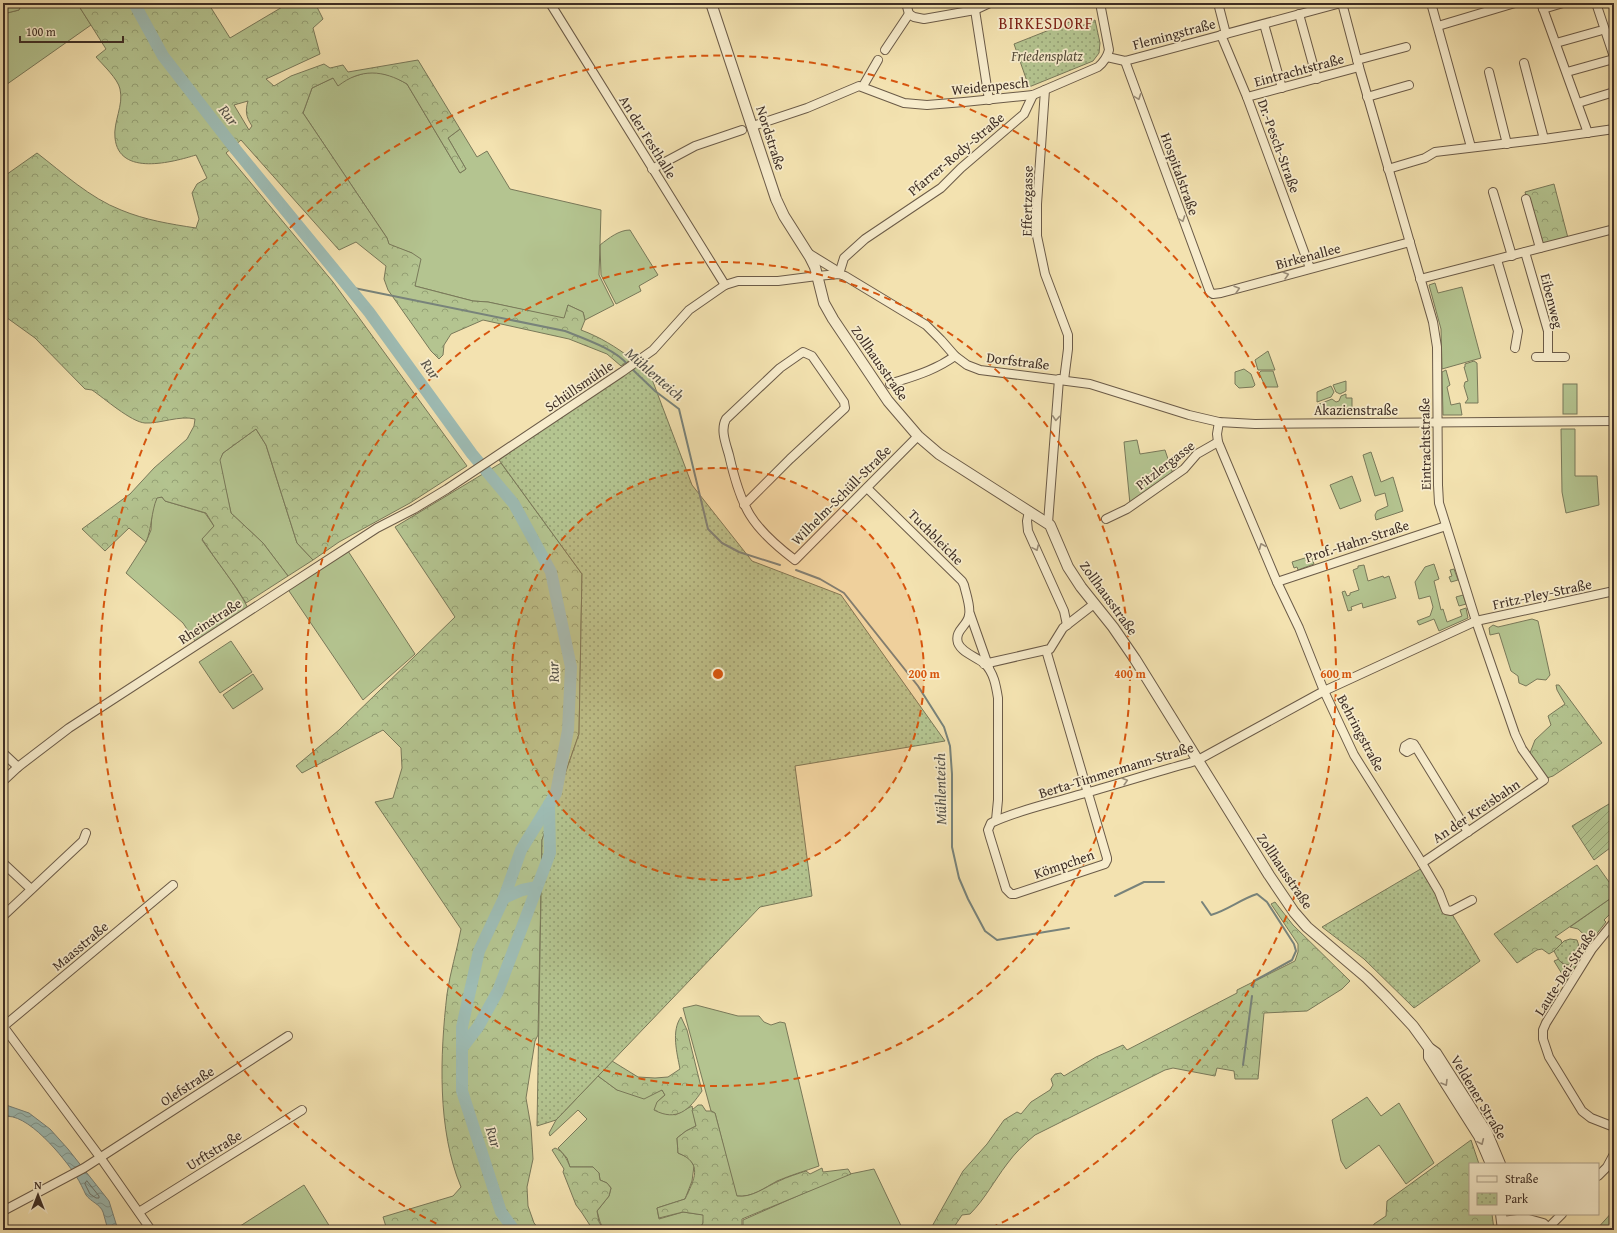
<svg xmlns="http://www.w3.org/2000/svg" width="1617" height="1233" viewBox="0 0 1617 1233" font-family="'Gentium Book Plus',serif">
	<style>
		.grass { fill: #b4c490; stroke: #79795a }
		.forest { fill: url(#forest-crowns); stroke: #79795a; fill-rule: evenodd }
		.park { fill: url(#park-dots); stroke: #79795a }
		.garden { fill: url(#garden-furrows); stroke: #79795a }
		.water { fill: url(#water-waves); stroke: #78837b }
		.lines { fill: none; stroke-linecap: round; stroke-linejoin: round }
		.shore { stroke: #6e756c; stroke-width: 1 }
		.stream { stroke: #78837b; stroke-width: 2 }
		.river { stroke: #9ebcb4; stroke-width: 12 }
		.minor-casing { stroke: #6b5b48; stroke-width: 10 }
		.tertiary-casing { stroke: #6b5b48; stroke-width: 12 }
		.minor { stroke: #f7eccc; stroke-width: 8 }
		.tertiary { stroke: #f7eccc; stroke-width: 10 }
		.oneway { stroke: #9a8d78 }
		.ring { fill: none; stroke: #d7550e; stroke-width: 2; stroke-dasharray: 7 5 }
		.labels { text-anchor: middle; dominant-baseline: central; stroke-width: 3.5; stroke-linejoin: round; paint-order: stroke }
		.street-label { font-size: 14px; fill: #3e2e25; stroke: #f7eccc }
		.park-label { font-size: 14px; font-style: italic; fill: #564c3a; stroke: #f7eccc }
		.water-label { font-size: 15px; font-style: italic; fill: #565249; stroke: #f7eccc }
		.quarter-label { font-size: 16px; letter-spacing: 1px; fill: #7a1f14; stroke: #f7eccc }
		.centre { fill: #d7550e; stroke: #f7eccc; stroke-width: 2 }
		.ring-label { font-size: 12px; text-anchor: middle; font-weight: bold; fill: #d7550e; stroke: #f7eccc; stroke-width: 3.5; stroke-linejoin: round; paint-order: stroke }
	</style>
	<defs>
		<pattern id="forest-crowns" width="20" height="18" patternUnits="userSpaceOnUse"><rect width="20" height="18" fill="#b4c490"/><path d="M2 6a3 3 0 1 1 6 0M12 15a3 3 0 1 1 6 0" fill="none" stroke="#94a075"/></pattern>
		<pattern id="park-dots" width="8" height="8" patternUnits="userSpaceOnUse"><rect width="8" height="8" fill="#b4c490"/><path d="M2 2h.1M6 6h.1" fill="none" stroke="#94a075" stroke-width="1.8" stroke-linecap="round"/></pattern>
		<pattern id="garden-furrows" width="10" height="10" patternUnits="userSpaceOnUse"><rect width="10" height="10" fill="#b4c490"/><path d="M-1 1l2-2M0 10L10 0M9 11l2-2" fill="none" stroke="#94a075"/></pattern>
		<pattern id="water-waves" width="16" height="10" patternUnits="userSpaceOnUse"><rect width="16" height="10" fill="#9ebcb4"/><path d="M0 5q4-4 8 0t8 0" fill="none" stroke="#829992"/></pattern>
	</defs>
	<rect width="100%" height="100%" fill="#f3e2b0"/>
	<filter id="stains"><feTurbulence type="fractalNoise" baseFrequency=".005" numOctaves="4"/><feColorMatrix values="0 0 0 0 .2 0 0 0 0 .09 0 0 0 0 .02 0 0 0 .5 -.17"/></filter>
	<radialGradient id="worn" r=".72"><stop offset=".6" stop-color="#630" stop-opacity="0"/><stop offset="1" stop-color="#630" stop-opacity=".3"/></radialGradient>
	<g class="grass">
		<polygon points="22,3 77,3 91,25 3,87 3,14 19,10"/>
		<path d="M376 72 393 76 407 84 460 173 466 169 448 138 460 129 477 157 487 151 510 189 601 210 600 245C609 238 619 230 630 230L658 275 639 286 641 291 616 304 601 275 600 245 599 275 614 305 585 320 583 312 568 305 565 319 488 302 473 301 415 286 412 253 389 245 387 238 303 113 312 88 333 78 346 79 365 73Z"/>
		<polygon points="1435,283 1438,293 1462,287 1481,358 1442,369 1441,329 1429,285"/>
		<polygon points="1268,351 1275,370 1258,370 1255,360"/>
		<polygon points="1474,361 1477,363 1478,403 1465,403 1468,399 1464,386 1465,382 1468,381 1464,367 1465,367 1465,364"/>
		<polygon points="1244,369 1251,374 1255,385 1253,387 1239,388 1235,384 1235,372"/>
		<polygon points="1446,370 1450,385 1447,387 1451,405 1460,403 1462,415 1443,415 1442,372"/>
		<polygon points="1261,371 1273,371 1278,387 1267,387 1265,386 1259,373"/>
		<polygon points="1346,381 1346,391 1340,394 1336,392 1333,385"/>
		<rect x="1563" y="384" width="14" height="30"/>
		<polygon points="1331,386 1334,392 1331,397 1317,402 1317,392"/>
		<polygon points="1346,394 1346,398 1352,398 1352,411 1350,413 1340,414 1323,413 1321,409 1317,408 1317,405 1332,399 1336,402 1339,401 1341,396"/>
		<polygon points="256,429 266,445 297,543 313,560 288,576 263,543 231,513 219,460 223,453"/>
		<polygon points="1561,429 1575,429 1575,476 1597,476 1599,505 1566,513 1562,492"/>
		<polygon points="1137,440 1140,454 1165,450 1173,474 1130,504 1124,442"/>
		<polygon points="1371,452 1381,482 1393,477 1403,511 1376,520 1375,515 1377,511 1388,506 1385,493 1375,496 1363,455"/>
		<polygon points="1352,476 1361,501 1340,509 1330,485"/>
		<path d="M157 497H162L165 501 205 513 214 526 202 540C217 562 235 583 248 608L195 641 183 623 126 573 146 542 151 530 152 510Z"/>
		<polygon points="348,551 415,654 363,700 287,588"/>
		<polygon points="1308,557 1309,559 1312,558 1314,564 1298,570 1297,567 1294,568 1292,562"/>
		<polygon points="1434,564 1439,579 1434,581 1441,610 1443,609 1447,622 1462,616 1460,610 1466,608 1468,618 1439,631 1434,619 1419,625 1417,621 1430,616 1433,607 1430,596 1419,599 1415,582 1425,567"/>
		<polygon points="1364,565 1368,581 1383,576 1384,578 1389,576 1396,598 1363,608 1362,603 1351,607 1352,610 1348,611 1342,592 1345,591 1347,596 1350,595 1350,593 1359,590 1353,570 1358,568 1358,566"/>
		<polygon points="1454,569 1458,580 1451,582 1449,577 1452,576 1450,570"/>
		<polygon points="1463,595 1466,604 1459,606 1456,597"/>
		<polygon points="1532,619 1538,621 1550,675 1546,680 1537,679 1526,686 1519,683 1518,676 1511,671 1499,633 1490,635 1489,628 1493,625 1498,627"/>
		<polygon points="231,641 252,672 220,693 199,662"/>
		<polygon points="253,674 263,689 233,709 223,695"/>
		<polygon points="1614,896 1614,910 1604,920 1606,922 1591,941 1578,929 1570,927"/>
		<polygon points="1580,951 1585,953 1567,982 1554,961 1559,959 1563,964 1576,960"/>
		<path d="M696 1005 738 1016H759L764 1022 771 1025 780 1022 785 1023 819 1166C805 1171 791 1175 777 1181 764 1188 752 1198 736 1196L715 1113 711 1111 683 1008Z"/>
		<polygon points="598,1076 617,1090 662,1090 665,1095 657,1102 675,1115 692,1106 696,1126 686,1131 677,1138 678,1153 689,1158 694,1166 692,1181 685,1199 657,1208 659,1219 683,1212 704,1215 703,1223 699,1230 604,1230 600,1222 597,1211 609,1196 611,1188 607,1183 600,1180 599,1173 593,1167 570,1167 567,1158 558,1148 587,1119 578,1110 550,1136 549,1133 556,1120"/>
		<polygon points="1367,1097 1381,1116 1399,1103 1434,1163 1406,1184 1379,1145 1346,1169 1341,1161 1332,1120"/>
		<polygon points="874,1169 903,1230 743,1230 743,1220 845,1175"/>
		<polygon points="304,1185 330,1227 318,1230 234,1230"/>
	</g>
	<g class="forest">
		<polygon points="3,3 22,3 19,10 3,14"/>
		<path d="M77 3H208L230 38 289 3H315L323 19 313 28 320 54 266 79 274 86 291 76 324 64 330 68 343 65 348 72 418 60 460 129 448 138 466 169 460 173 407 84C383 70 361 68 338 86L333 78 312 88 303 113 387 238 389 244 412 253 421 259 415 286 473 301 488 302 564 318 568 305 583 312 585 320 581 330C600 337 616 347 632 359L621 366 607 354 569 339 483 320 451 334 444 345 443 355 439 359 431 351 388 290 384 279 386 266 356 242 339 250 241 140 226 153 333 282 467 466 410 503 339 542 313 560 297 543 266 445 256 429 223 453 220 460 231 513 263 543 288 576 246 603C233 581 216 561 202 539L214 526 206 513 165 501 162 497 157 498C151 512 152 528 146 542L129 528 105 551 82 529 130 494 154 468 187 439 194 426 195 419C180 415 159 424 145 423 131 422 104 398 92 390L85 389 35 338 3 315V177L37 153C63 173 90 198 121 210 145 220 170 224 196 228L199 219 192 193 197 184 207 178 196 155C173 162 119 177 115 138 113 122 124 105 120 89 118 79 103 65 96 57L106 49ZM248 101C245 111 246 117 252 126L249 130 234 105Z"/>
		<polygon points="1554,184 1568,238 1540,245 1525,192"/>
		<path d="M501 463 582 574 579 734 542 840 538 1035 535 1041 526 1098 531 1127 533 1159 527 1187 528 1206 534 1223 540 1230H387L383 1217 453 1196 461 1187C437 1130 440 1055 447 994 450 973 457 950 461 929L375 802 393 798 402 768 401 748 383 730 302 773 296 766 339 730 455 617 395 527Z"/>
		<polygon points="1556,685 1559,685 1602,743 1553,776 1544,779 1528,758 1535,740 1551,725 1548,716 1565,704 1557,690"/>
		<polygon points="1597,865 1614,889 1614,896 1555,937 1561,940 1562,943 1554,951 1549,954 1542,949 1537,950 1517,963 1494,934"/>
		<path d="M1275 902 1293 925 1350 981 1342 989 1307 1011 1264 1013 1258 1079H1235L1234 1071 1217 1068 1215 1076 1173 1068 1165 1070 1035 1135C1024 1144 1015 1153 1007 1164 994 1181 985 1199 970 1214L962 1215 952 1230H930L963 1171 987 1144 1004 1120 1017 1112 1021 1114 1031 1102 1050 1090 1053 1085 1051 1079 1055 1074 1061 1073 1064 1076 1096 1057 1123 1045 1127 1050 1237 993V990L1295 961 1298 952V944L1271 904Z"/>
		<path d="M681 1017 687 1030 702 1091C689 1110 677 1122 654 1110L657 1102 665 1095 662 1090 644 1099 617 1090 598 1076 612 1061 638 1077 655 1078 668 1077 680 1069C677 1053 671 1031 681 1017Z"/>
		<path d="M698 1105H702L706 1111H711L715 1113 737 1196C752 1198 765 1187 779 1181 787 1177 797 1174 806 1171L810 1174 822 1168 823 1172 848 1169 851 1174 742 1219V1230H699L703 1223V1215L683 1212 659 1218 657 1208 685 1199C694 1180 704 1163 678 1153L677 1138 686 1131 696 1126 692 1110Z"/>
		<polygon points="1471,1140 1479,1164 1470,1164 1470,1214 1492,1214 1494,1230 1371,1230 1374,1224 1386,1216 1387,1201"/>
		<path d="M555 1148C563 1151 567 1159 570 1167H593L599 1173 600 1180 607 1183 611 1188 609 1196 597 1211 599 1222 604 1230H593L582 1213 576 1205 563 1172 564 1169 552 1150Z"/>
		<polygon points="1614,1210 1614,1224 1608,1230 1596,1230"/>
	</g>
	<g class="park">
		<polygon points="1095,20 1100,43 1099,53 1093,61 1029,87 1014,44 1072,21 1075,29"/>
		<polygon points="644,358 692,485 752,561 841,595 945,741 795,766 812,896 760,907 556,1120 537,1126 542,840 579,734 582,574 499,460"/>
		<polygon points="1424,867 1480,961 1414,1008 1364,959 1322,927"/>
		<path d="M1570 939 1577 940C1581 950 1579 956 1572 964 1561 966 1559 961 1554 951L1564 941Z"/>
	</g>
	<polygon class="garden" points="1614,801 1614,845 1594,860 1572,826"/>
	<path class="water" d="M6 1105 29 1113 50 1129 68 1149 109 1201 118 1230H108C106 1224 105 1218 103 1212 100 1204 91 1202 86 1195 83 1189 80 1182 76 1176 65 1159 26 1110 3 1117V1106Z"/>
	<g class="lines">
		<polygon class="shore" points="87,1181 99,1196 99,1198 96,1198 90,1194 85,1184"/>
		<g class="stream">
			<path d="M349 287 565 331C585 339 615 349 628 365"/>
			<polyline points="631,368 655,391 679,409 708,529 722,543 739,552 780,565"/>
			<polyline points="796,570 820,579 844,593 918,686 944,727 950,746 952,774 952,847 959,878 968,899 985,931 997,940 1069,928"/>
			<polyline points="1115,896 1144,882 1164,882"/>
			<path d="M1202 902 1211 915C1228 910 1241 899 1257 894L1267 902 1294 944 1296 951 1292 960 1254 981 1253 987"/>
			<polyline points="1243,1065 1252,996"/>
		</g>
		<g class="river">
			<polyline points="134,3 163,56 236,150 369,312 472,454 514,504 551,572 571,667 568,730 556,793 521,850 504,898 479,951 462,1027 462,1091 501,1212 514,1230"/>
			<polyline points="504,898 522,890 537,887"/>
			<polyline points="462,1048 478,1027 498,991 550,853 549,804"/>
		</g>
		<defs>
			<g id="minor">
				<polyline points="550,3 725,285"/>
				<polyline points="906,3 909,14"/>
				<polyline points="1218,3 1226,34"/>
				<polyline points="1342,3 1359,67 1433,322 1437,347 1438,485 1439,503 1476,621 1515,734 1522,749 1544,780 1422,863"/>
				<polyline points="1431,3 1471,147"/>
				<polyline points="1541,3 1588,133"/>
				<polyline points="1596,3 1614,57"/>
				<polyline points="1543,9 1563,3"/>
				<polyline points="975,10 989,100"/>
				<polyline points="909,14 914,17 924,19 975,10 990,3"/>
				<polyline points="1299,14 1317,79"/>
				<polyline points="1264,24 1282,88"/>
				<polyline points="1438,26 1515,3"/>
				<polyline points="1221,35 1247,97 1310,268"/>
				<polyline points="1556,43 1599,31"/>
				<polyline points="885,50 909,14"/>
				<polyline points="1107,57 1125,61 1341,3"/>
				<polyline points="1357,60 1406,47"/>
				<polyline points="1125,61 1210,292 1213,294 1221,293 1410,242"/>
				<polyline points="1524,63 1544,139"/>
				<polyline points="1489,72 1507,144"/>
				<polyline points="1567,72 1610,60"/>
				<polyline points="863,86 878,60"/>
				<polyline points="1045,90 1037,204 1037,236 1045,274 1068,335 1068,349 1064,380"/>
				<polyline points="1247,97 1359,67"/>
				<polyline points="1367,97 1409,85"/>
				<polyline points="1578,103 1614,92"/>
				<path d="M753 126 807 108 859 86 904 103 927 105 964 102 1033 95 1098 67C1104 62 1107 58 1109 50L1100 3"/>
				<polyline points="652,169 695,146 742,130"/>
				<polyline points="1388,169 1425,158 1435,152 1544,139 1614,129"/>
				<polyline points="1493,192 1512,256"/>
				<polyline points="1526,199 1540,248"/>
				<polyline points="1525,252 1548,331 1548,357"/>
				<polyline points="808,253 834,269 839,274"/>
				<polyline points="1497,260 1518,331 1515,348"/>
				<polyline points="839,274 844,258 865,239 941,188 961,168 1024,114 1033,95"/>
				<polyline points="1420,279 1614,229"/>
				<polyline points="1536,357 1565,357"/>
				<path d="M890 384C914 376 934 371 955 356"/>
				<polyline points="1219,422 1217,434 1218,442 1277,582 1299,628 1324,691 1354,755 1419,858 1439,892 1446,910 1451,911 1472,900"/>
				<path d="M867 488 962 581 964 585C966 594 971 607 969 615 968 626 954 630 958 643 962 653 977 657 985 664 994 673 996 686 998 698V800L996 820"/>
				<path d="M744 505 790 459 845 408 844 402 812 356 803 352 780 368 726 419C720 430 726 444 729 455 741 508 751 527 795 560L918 436"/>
				<polyline points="1029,511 1027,521 1028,531 1064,611 1067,625"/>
				<polyline points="1106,519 1127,509 1184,469 1197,454 1218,442"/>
				<polyline points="1048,523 1059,379"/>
				<polyline points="1277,582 1446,526"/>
				<polyline points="970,614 989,668"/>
				<path d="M1046 650 1107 858V860L1105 864 1015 894H1011L1006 889 990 837 988 830 991 823C1018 810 1049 804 1078 795 1115 785 1152 773 1189 763L1198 760 1324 691 1476 621 1614 591"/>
				<polyline points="984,664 1050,649 1063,628 1094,604"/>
				<polyline points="1416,747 1407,752 1404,750 1405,746 1410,743 1414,744 1468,832"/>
				<polyline points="3,753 18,767"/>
				<polyline points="3,781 18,767 69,728 377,528 414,509 447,489 622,372 653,350 689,310 725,285 738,281 778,281 817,276 839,274 845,276 926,325 941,340 955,356 967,365 980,370 1090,384 1189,415 1219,422 1255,424 1614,421"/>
				<polyline points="3,863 31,889"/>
				<polyline points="3,916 83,841 86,833"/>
				<polyline points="1614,922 1592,949 1546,1023 1543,1030 1543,1039 1549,1057 1582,1111 1591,1118 1614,1127"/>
				<polyline points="3,1025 4,1026 173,885"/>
				<polyline points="3,1026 100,1157 151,1230"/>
				<polyline points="1598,1176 1607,1167 1614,1154"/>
				<polyline points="3,1211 84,1168 288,1036"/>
				<polyline points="139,1212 302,1110"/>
				<polyline points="1547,1229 1562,1214"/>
			</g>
			<g id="tertiary">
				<polyline points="711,3 776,199 784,216 810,257 815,267 824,303 833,319 888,401 918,436 939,454 1050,525 1068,567 1081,587 1113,627 1135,659 1269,875 1294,912 1307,927 1367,978 1386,997 1413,1026 1429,1048 1436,1053 1487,1133 1500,1164"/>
				<polyline points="1429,1048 1429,1057 1479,1136 1491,1164"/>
				<polyline points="1501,1214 1503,1230"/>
				<polyline points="1503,1222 1525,1219 1543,1224 1549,1230"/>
				<path d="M1512 1222C1522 1229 1535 1230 1547 1229"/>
			</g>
		</defs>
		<use href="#minor" class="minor-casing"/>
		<use href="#tertiary" class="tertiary-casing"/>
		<use href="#minor" class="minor"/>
		<use href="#tertiary" class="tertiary"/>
	</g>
	<defs><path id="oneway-chevron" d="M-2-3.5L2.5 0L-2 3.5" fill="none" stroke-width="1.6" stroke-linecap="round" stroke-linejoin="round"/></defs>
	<g class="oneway">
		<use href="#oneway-chevron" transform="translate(1138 97) rotate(70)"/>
		<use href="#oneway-chevron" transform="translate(1182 219) rotate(70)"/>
		<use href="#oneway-chevron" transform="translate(1286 275) rotate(-16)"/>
		<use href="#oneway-chevron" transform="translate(1237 289) rotate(-16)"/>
		<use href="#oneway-chevron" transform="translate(1056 418) rotate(94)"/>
		<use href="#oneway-chevron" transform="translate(1262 546) rotate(-113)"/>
		<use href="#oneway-chevron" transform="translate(1036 548) rotate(66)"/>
		<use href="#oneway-chevron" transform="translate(1125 781) rotate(-17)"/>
		<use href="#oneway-chevron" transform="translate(1445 1083) rotate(59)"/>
		<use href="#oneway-chevron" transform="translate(1481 1142) rotate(66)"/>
	</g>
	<circle cx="718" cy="674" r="206" fill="#d7550e" fill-opacity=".12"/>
	<g class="ring">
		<circle cx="718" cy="674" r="206"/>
		<circle cx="718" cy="674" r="412"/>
		<path d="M447 1229A618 618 0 1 1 989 1229"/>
	</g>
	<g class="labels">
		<g class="street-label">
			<text transform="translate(1174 34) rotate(-15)">Flemingstraße</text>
			<text transform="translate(1299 70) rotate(-15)">Eintrachtstraße</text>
			<text transform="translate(990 86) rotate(-6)">Weidenpesch</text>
			<text transform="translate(648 137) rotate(58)">An der Festhalle</text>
			<text transform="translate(771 138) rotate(72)">Nordstraße</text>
			<text transform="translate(1279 146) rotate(70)">Dr.-Pesch-Straße</text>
			<text transform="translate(956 154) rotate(-40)">Pfarrer-Rody-Straße</text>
			<text transform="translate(1180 174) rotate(70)">Hospitalstraße</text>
			<text transform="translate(1027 201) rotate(-89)">Effertzgasse</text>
			<text transform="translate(1308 256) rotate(-15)">Birkenallee</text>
			<text transform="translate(1552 301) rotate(76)">Eibenweg</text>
			<text transform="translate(1018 361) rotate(7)">Dorfstraße</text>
			<text transform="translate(880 363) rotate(55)">Zollhausstraße</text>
			<text transform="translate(579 386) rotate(-34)">Schüllsmühle</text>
			<text x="1356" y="410">Akazienstraße</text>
			<text transform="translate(1425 444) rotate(-91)">Eintrachtstraße</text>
			<text transform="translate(1165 465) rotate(-38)">Pitzlergasse</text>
			<text transform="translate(841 495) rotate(-45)">Wilhelm-Schüll-Straße</text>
			<text transform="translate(936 537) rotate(45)">Tuchbleiche</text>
			<text transform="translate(1357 541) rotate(-18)">Prof.-Hahn-Straße</text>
			<text transform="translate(1542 594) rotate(-12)">Fritz-Pley-Straße</text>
			<text transform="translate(1109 598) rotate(54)">Zollhausstraße</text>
			<text transform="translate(210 621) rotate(-33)">Rheinstraße</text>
			<text transform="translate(1361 733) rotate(62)">Behringstraße</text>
			<text transform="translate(1116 770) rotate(-17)">Berta-Timmermann-Straße</text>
			<text transform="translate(1476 811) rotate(-34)">An der Kreisbahn</text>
			<text transform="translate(1064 864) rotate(-19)">Kömpchen</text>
			<text transform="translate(1285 871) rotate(56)">Zollhausstraße</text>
			<text transform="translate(80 946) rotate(-40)">Maasstraße</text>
			<text transform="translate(1565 972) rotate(-57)">Laute-Dei-Straße</text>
			<text transform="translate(187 1086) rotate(-33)">Olefstraße</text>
			<text transform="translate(1479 1097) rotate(59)">Veldener Straße</text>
			<text transform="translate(214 1150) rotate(-32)">Urftstraße</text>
		</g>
		<g class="park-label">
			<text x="1047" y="56">Friedensplatz</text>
		</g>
		<g class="water-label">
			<text transform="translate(229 115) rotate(52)">Rur</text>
			<text transform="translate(431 369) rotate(54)">Rur</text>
			<text transform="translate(655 374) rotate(41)">Mühlenteich</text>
			<text transform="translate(553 672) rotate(-93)">Rur</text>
			<text transform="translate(940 789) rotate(-91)">Mühlenteich</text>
			<text transform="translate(494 1137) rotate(72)">Rur</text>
		</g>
		<g class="quarter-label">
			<text x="1046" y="23">BIRKESDORF</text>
		</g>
	</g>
	<circle cx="718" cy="674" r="6" class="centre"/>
	<g class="ring-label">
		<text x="924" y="678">200 m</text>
		<text x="1130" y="678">400 m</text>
		<text x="1336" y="678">600 m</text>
	</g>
	<rect width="1617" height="1233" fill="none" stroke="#f3e2b0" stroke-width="16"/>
	<rect x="4" y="4" width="1609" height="1225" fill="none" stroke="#3e2e25" stroke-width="2"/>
	<rect x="8" y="8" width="1601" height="1217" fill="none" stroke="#3e2e25"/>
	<rect x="1469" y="1163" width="130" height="52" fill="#f7eccc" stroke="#ada089"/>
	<rect x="1477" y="1176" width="20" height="6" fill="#f7eccc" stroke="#ada089"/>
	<text x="1505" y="1183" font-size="12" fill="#3e2e25">Straße</text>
	<rect x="1477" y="1193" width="20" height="12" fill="url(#park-dots)" stroke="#ada089"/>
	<text x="1505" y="1203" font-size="12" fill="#3e2e25">Park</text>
	<g transform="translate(38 1195)" stroke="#f7eccc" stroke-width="3" paint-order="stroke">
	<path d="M0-3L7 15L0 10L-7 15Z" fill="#3e2e25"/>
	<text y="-6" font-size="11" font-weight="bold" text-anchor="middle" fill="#3e2e25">N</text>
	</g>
	<path d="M20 36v6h103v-6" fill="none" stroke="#3e2e25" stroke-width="2"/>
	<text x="26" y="36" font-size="12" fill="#3e2e25" stroke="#f7eccc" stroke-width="3" paint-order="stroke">100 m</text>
	<rect width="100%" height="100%" filter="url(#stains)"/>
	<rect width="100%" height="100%" fill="url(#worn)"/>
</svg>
